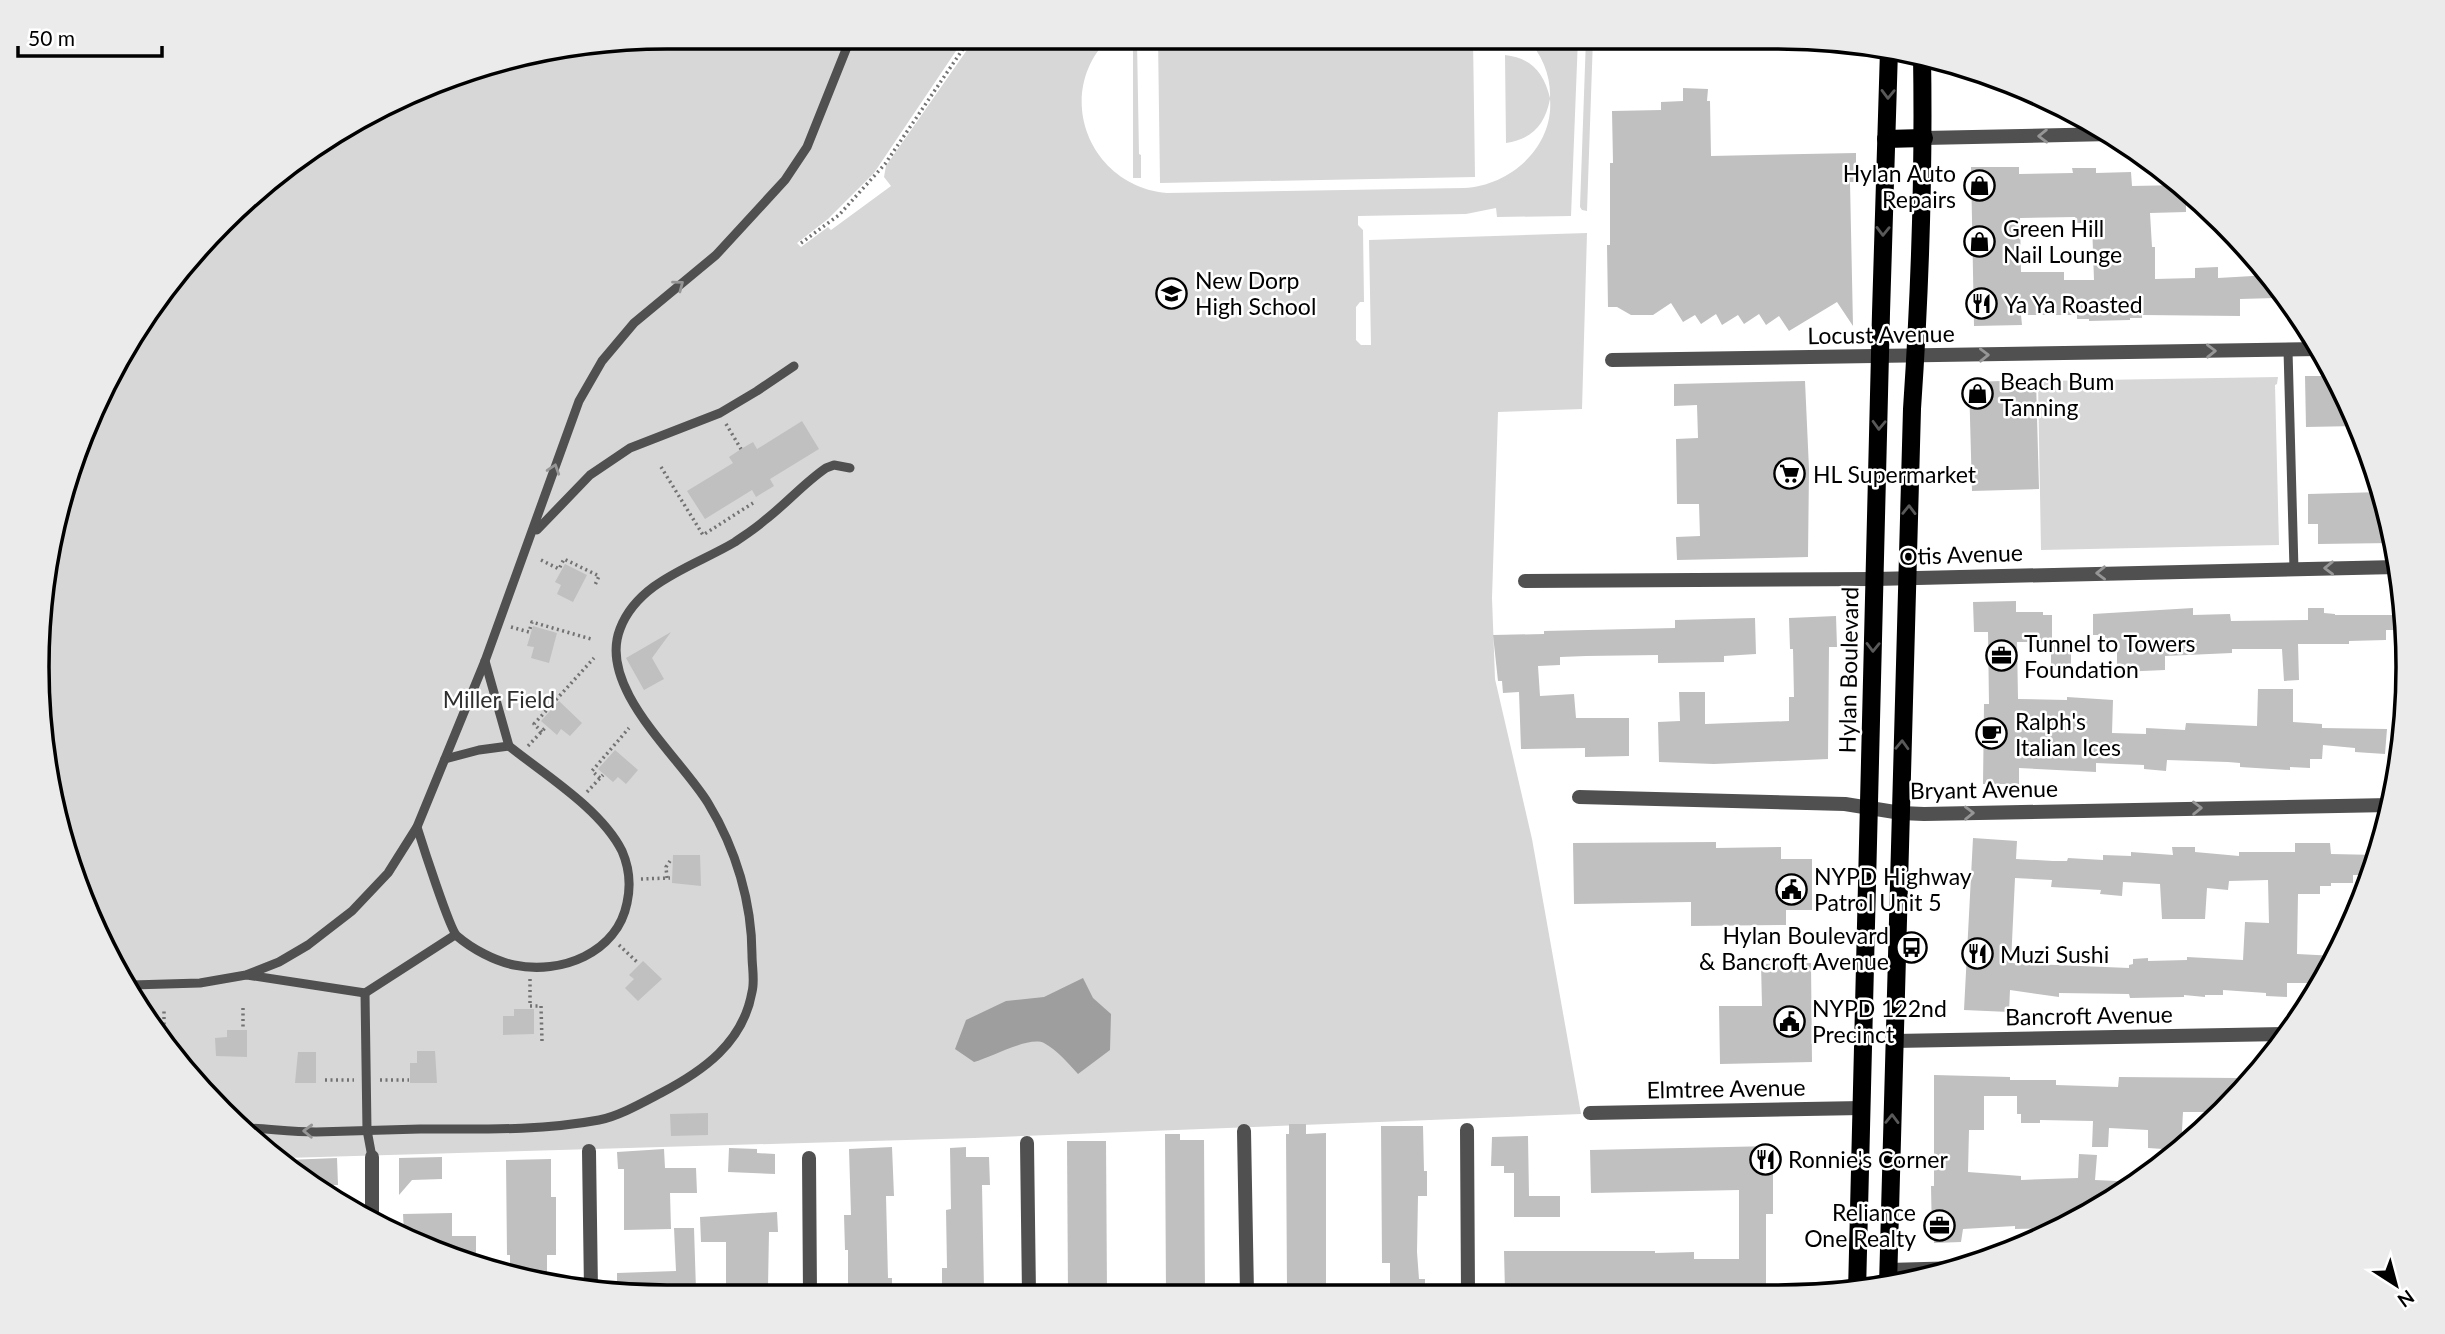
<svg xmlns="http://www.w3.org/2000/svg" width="2445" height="1334" viewBox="0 0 2445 1334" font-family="Lato,sans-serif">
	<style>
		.green { fill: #d7d7d7 }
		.water { fill: #9e9e9e }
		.building { fill: #c0c0c0; fill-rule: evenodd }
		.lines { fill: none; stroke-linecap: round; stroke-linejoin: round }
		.path { stroke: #727272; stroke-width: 3.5; stroke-dasharray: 2 3.5; stroke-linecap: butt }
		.lane { stroke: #505050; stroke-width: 9 }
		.street { stroke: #505050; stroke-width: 14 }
		.primary { stroke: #000; stroke-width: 18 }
		.oneway { stroke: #595959 }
		.oneway2 { stroke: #969696 }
		.labels { text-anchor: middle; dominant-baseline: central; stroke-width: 5; stroke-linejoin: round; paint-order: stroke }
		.poi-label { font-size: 23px; fill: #000; stroke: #fff; text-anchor: start }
		.street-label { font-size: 23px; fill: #000; stroke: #fff }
		.park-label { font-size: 23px; fill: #2e2e2e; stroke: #fff }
		.rim { fill: none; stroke: #000; stroke-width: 3.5 }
	</style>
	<rect width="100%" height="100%" fill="#fff"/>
	<g class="green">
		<path d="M667 37H960L964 39 874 173 828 219 797 243 801 247 828 227 831 230 891 186 884 177 886 166 976 37H1110C1052 93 1089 186 1167 193L1464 188C1510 186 1554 147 1550 99 1545 124 1533 139 1506 143L1505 55C1532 58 1544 73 1550 98 1551 76 1542 55 1527 38H1578L1571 216 1497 217 1496 208 1466 214 1358 216V225L1363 230 1364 302H1360L1356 307V340L1361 345H1371L1369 240 1587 233 1582 409 1498 412 1492 598 1495 679 1532 839 1581 1114 974 1138 285 1158 193 1083 85 909 38 709 58 504 143 317 283 167 464 70Z"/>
		<polygon points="1158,37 1473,38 1475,177 1160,183"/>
		<polygon points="1586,38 1593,38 1587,211 1582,210 1580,207"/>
		<polygon points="1133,41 1137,41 1139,154 1141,155 1141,178 1133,178"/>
		<polygon points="2278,377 2277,384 2275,385 2279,545 2041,550 2038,381"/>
	</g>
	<path class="water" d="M1083 978 1093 998 1111 1014 1110 1050 1078 1074C1068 1063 1057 1050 1044 1043 1029 1036 992 1057 974 1062L955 1049 966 1020 1006 1001 1044 997Z"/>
	<g class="building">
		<polygon points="1683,88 1708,89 1707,101 1710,101 1711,156 1856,153 1856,182 1850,182 1853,326 1837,302 1789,331 1779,316 1766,325 1759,314 1744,324 1738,315 1722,325 1716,314 1701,324 1695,315 1683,322 1671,303 1653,315 1631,315 1617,307 1608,307 1607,245 1610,245 1610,163 1613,163 1612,111 1661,110 1661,102 1683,101"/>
		<path d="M1971 167H2019V174L2073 173 2072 168H2096V173L2131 172 2132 186 2182 185 2203 203H2186V212L2150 213 2152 247H2155V279L2195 278V268L2218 267V278L2270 275 2274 279 2275 298 2240 299V316L2142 315V318H2130V320L2089 321V319H2077V315H2021L2022 325 1974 326ZM2075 217V223H2092L2094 280H2064V272H2021L2020 218Z"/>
		<polygon points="2305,376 2335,376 2343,388 2357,426 2306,427"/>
		<polygon points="2036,380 2039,489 1972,491 1969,382"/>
		<polygon points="1805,381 1809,469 1808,557 1677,560 1676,537 1700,536 1699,504 1677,504 1676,439 1698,438 1697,405 1674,406 1674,384"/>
		<polygon points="802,421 819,449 770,479 774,486 756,497 752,490 705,519 687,491 733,463 729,457 741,449 753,442 757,449"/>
		<polygon points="2382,492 2387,503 2393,543 2318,544 2318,524 2308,524 2308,494"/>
		<polygon points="565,564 587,575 573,602 557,594 561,585 555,582"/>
		<polygon points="2016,601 2016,612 2043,612 2043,615 2052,615 2052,642 2017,642 2018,699 2067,700 2067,697 2113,700 2112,733 2146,734 2146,728 2185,730 2186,723 2257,726 2258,689 2293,689 2293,722 2322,724 2322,728 2387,729 2385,754 2355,752 2355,748 2323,745 2322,759 2310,759 2310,768 2290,767 2290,770 2240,767 2240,763 2228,762 2167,760 2166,771 2144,769 2144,765 2096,763 2096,772 2019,768 2019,784 1983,784 1984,704 1989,704 1988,632 1974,632 1973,602"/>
		<polygon points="2193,608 2193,615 2230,614 2231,621 2308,620 2308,608 2324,608 2324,613 2335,614 2335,615 2405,615 2407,630 2386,630 2386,640 2349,641 2349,644 2298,644 2299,680 2284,681 2282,649 2232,649 2232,653 2165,656 2165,670 2120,672 2120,664 2117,664 2117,642 2105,642 2105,635 2093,635 2093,614"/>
		<polygon points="1836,616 1837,647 1829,647 1828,759 1714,764 1659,762 1658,722 1680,721 1679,692 1705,692 1705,724 1789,721 1789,697 1794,697 1793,649 1790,649 1789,618"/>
		<polygon points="1755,618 1756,654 1724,656 1724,662 1658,663 1658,655 1586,656 1560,657 1560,665 1538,666 1540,696 1574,694 1576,718 1629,718 1629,756 1585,757 1585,748 1521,749 1519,692 1503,693 1502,681 1498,681 1493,635 1544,634 1544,631 1675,628 1675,620"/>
		<polygon points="533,626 557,633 549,663 531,658 534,647 527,646"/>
		<polygon points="671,632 652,658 664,679 644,690 626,658"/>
		<rect x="2051" y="645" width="20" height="21"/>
		<polygon points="559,701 582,723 570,736 561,729 557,735 541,721"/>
		<polygon points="615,750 638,770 626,784 618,777 613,782 598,769"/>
		<path d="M1973 838 2017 841 2016 859 2053 861H2067L2068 858 2103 860V855L2131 856V852L2173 855 2172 847H2195V852L2239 856V852H2295V843H2330L2331 854 2378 855 2372 875H2353V883H2331V886H2320V894H2298L2297 954 2336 956 2323 983H2287V997L2266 996V993L2223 990V995H2205V997L2184 995V997L2130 998 2129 994 2059 993V997L2010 990 2009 1012 1964 1010ZM2015 878 2052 880 2051 887 2101 890 2100 894 2122 896 2123 882 2160 884 2162 919H2205L2207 888 2228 890 2229 881 2268 880 2269 923 2245 922 2243 960 2187 957V960L2148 961V958L2133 959V964L2129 965V968L2011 963Z"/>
		<polygon points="1716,842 1716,848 1781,847 1781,859 1812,859 1812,910 1786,910 1786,925 1691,926 1691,902 1574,904 1573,843"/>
		<polygon points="673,855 700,855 701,886 672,883"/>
		<polygon points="643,961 662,979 638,1001 625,988 634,979 629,975"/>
		<polygon points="1811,963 1812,1062 1720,1064 1719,1006 1762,1006 1761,964"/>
		<polygon points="514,1009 534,1009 534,1034 503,1035 503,1016 514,1016"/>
		<polygon points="227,1030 247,1030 247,1057 216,1056 215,1038 227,1037"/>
		<polygon points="417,1051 435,1051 437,1083 410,1083 410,1063 417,1063"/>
		<polygon points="298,1052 316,1052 316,1083 295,1083"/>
		<polygon points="1934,1075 2010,1077 2010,1080 2056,1080 2056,1085 2118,1087 2119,1077 2237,1078 2237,1081 2248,1081 2224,1112 2183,1112 2181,1148 2178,1150 2148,1148 2148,1130 2109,1128 2108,1147 2092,1147 2093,1121 2040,1120 2040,1123 2021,1123 2021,1114 2017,1114 2017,1096 1984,1096 1984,1130 1969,1130 1968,1172 2021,1176 2021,1180 2078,1178 2079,1154 2097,1155 2095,1180 2139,1182 2128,1191 2054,1228 2015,1229 2015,1226 1963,1229 1961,1242 1934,1243 1934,1237 1932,1237 1931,1186 1934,1186"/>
		<polygon points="708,1113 708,1135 671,1136 670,1114"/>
		<polygon points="1289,1124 1306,1124 1306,1134 1326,1133 1326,1289 1287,1290 1286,1134 1289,1134"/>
		<polygon points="1381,1126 1423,1126 1424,1171 1427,1171 1427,1196 1418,1196 1417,1252 1419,1279 1425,1279 1425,1293 1390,1293 1390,1263 1382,1263"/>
		<polygon points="1165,1134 1180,1134 1180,1140 1204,1140 1205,1294 1166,1294"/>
		<polygon points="1528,1136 1529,1196 1560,1196 1560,1217 1514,1217 1514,1173 1504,1173 1504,1166 1491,1166 1492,1137"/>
		<polygon points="1067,1141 1106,1141 1107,1294 1068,1294"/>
		<polygon points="1773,1146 1773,1214 1766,1214 1766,1292 1701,1289 1642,1292 1505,1291 1504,1251 1655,1251 1655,1253 1694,1252 1694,1259 1739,1259 1739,1190 1591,1193 1590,1150"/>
		<polygon points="892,1147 894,1196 886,1196 888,1278 892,1278 892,1295 848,1295 848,1250 845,1250 844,1215 851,1215 849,1149"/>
		<polygon points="966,1147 966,1157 989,1157 990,1185 982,1185 984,1289 981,1289 981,1295 942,1295 942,1268 947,1268 946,1210 951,1209 950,1148"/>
		<polygon points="729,1148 757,1149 757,1153 775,1154 775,1174 728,1172"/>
		<polygon points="664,1149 665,1168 696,1168 697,1193 670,1193 671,1229 624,1230 624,1169 618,1169 617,1152"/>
		<polygon points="442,1157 442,1179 412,1180 399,1195 399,1158"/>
		<polygon points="337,1158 338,1185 318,1185 287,1160"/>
		<polygon points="551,1159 551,1197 556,1197 556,1255 547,1255 547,1283 510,1277 510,1255 507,1255 506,1160"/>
		<polygon points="777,1212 778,1232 769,1232 768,1287 726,1286 726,1242 701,1242 700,1217"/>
		<polygon points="452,1213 452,1236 476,1236 476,1257 458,1257 404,1234 403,1214"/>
		<polygon points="674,1228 694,1228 696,1290 656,1291 656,1296 637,1296 637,1290 617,1289 617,1273 676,1271"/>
	</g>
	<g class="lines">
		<g class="path">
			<polyline points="801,243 839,215 885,164 971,37"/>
			<polyline points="726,424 741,449"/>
			<polyline points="661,467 703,535 753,503"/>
			<polyline points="541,560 559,569 564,559 599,576 595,585"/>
			<polyline points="511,627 529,632 532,622 591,639"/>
			<polyline points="542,732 534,724 594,658"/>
			<polyline points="528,746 546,727"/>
			<polyline points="600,778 592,771 629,728"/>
			<polyline points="587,792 603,775"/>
			<polyline points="667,878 666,867 670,861"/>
			<polyline points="641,879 670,878"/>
			<polyline points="619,945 638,963"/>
			<polyline points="530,979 530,1006"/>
			<polyline points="530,1006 541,1006 542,1041"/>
			<polyline points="243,1008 243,1028"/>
			<polyline points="164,1030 164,1010"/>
			<polyline points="325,1080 354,1080"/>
			<polyline points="380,1080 409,1080"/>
		</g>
		<g class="lane">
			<polyline points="2288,350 2294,569"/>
			<polyline points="537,530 590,475 630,448 720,413 757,391 794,366"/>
			<polyline points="445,759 479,750 509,746 485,661"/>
			<path d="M417 827C422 843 450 930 457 936 472 949 495 961 514 965 561 975 617 953 627 903 631 885 629 867 622 851 601 809 545 775 509 746"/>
			<polyline points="247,975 365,993 455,935"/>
			<polyline points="132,985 200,983 246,975 279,962 308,945 352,911 388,873 417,827 485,661 579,401 602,361 634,323 716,255 785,180 807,147 851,37"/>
			<polyline points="365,993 367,1130 372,1157"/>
			<path d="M248 1128C270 1129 293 1132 316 1132 351 1131 385 1130 420 1129 480 1129 540 1131 599 1120 619 1116 642 1103 661 1093 703 1071 743 1043 752 992 755 981 752 967 752 955 752 903 736 849 708 803 680 757 597 688 620 629 638 581 695 566 735 542 745 535 756 528 765 520 786 504 804 483 826 468L834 465 850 468"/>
		</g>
		<g class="street">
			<polyline points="1924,138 2111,134"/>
			<polyline points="1612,360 2319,349"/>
			<polyline points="1525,581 1875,579 2397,567"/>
			<polyline points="1579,797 1845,804 1901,813 1924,814 2390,805"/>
			<polyline points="1894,1041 2284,1034"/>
			<polyline points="1590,1113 1862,1108"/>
			<polyline points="1467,1130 1468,1293"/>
			<polyline points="1244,1131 1247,1294"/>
			<polyline points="1027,1143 1029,1295"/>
			<polyline points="589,1151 591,1290"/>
			<polyline points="372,1157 372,1221"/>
			<polyline points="809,1158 810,1295"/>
			<polyline points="1888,1270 1961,1268"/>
		</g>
		<g class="primary">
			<polyline points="1886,139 1924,138"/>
			<path d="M1888 1285 1912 409C1920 291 1924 174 1922 55"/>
			<polyline points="1857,1292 1881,313 1889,50"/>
		</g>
	</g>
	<defs><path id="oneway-chevron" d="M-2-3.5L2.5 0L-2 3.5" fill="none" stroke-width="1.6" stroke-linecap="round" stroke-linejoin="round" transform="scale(1.75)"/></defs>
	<g class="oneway">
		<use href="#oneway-chevron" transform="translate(1888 94) rotate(91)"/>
		<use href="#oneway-chevron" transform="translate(1883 231) rotate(91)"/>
		<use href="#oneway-chevron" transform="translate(1879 425) rotate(92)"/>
		<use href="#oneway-chevron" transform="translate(1909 510) rotate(-89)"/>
		<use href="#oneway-chevron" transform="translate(1873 647) rotate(91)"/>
		<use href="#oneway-chevron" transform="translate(1902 745) rotate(-88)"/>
		<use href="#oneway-chevron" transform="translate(1892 1119) rotate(-89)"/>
	</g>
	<g class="oneway2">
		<use href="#oneway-chevron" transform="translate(2043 136) rotate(179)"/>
		<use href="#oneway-chevron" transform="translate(679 285) rotate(-37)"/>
		<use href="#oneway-chevron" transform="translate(2211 351) rotate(-1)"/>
		<use href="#oneway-chevron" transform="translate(1984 355) rotate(-1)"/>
		<use href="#oneway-chevron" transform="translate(554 469) rotate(-72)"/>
		<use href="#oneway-chevron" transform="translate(2329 568) rotate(179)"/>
		<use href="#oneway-chevron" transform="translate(2101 573) rotate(179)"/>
		<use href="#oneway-chevron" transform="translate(2197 808) rotate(-1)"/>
		<use href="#oneway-chevron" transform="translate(1969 813) rotate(-1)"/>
		<use href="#oneway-chevron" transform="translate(308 1131) rotate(-178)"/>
	</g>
	<defs>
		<symbol id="shop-ring" viewBox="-11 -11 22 22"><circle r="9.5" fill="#fff" stroke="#000" stroke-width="1.5"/><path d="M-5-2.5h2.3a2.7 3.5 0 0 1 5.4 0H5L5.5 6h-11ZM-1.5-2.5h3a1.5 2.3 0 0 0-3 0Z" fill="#000"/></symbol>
		<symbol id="school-ring" viewBox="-11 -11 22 22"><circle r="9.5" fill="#fff" stroke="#000" stroke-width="1.5"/><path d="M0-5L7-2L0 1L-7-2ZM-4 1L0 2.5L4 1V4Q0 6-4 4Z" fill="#000"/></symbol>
		<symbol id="restaurant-ring" viewBox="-11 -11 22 22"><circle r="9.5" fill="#fff" stroke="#000" stroke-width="1.5"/><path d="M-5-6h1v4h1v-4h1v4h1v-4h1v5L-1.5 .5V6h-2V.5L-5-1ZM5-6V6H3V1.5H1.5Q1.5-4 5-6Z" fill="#000"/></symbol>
		<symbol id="supermarket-ring" viewBox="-11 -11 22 22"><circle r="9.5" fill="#fff" stroke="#000" stroke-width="1.5"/><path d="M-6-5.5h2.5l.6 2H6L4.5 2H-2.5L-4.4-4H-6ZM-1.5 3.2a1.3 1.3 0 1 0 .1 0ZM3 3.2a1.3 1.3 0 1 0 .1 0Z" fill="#000"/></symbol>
		<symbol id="office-ring" viewBox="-11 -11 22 22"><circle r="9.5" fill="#fff" stroke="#000" stroke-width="1.5"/><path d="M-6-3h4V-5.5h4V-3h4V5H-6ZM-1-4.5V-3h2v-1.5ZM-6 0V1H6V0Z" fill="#000"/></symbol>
		<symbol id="cafe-ring" viewBox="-11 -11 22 22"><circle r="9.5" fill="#fff" stroke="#000" stroke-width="1.5"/><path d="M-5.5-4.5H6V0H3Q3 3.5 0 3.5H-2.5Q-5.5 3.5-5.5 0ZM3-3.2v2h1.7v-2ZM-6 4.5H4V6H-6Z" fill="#000"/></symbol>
		<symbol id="civic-ring" viewBox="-11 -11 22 22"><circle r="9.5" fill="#fff" stroke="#000" stroke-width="1.5"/><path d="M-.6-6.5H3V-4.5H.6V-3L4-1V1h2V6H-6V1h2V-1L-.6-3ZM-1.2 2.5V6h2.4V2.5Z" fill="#000"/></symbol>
		<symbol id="bus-ring" viewBox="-11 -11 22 22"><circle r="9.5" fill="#fff" stroke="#000" stroke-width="1.5"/><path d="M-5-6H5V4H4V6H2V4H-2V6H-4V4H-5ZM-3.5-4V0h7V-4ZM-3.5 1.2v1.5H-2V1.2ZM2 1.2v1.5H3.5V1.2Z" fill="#000"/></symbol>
	</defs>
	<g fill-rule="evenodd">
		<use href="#shop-ring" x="1962" y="168" width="35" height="35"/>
		<use href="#shop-ring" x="1962" y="224" width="35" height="35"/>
		<use href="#school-ring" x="1154" y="276" width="35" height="35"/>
		<use href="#restaurant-ring" x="1964" y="286" width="35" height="35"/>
		<use href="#shop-ring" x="1960" y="376" width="35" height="35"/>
		<use href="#supermarket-ring" x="1772" y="456" width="35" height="35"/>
		<use href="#office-ring" x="1984" y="638" width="35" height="35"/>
		<use href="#cafe-ring" x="1974" y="716" width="35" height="35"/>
		<use href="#civic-ring" x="1774" y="872" width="35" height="35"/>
		<use href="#bus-ring" x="1894" y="930" width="35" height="35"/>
		<use href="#restaurant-ring" x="1960" y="936" width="35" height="35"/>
		<use href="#civic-ring" x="1772" y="1004" width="35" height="35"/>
		<use href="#restaurant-ring" x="1748" y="1142" width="35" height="35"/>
		<use href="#office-ring" x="1922" y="1208" width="35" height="35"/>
	</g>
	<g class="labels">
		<g class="poi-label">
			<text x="1956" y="173" text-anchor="end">Hylan Auto<tspan x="1956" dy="26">Repairs</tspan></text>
			<text x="2003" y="228">Green Hill<tspan x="2003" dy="26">Nail Lounge</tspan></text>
			<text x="1195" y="280">New Dorp<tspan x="1195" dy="26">High School</tspan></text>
			<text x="2004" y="304">Ya Ya Roasted</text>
			<text x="2000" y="381">Beach Bum<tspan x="2000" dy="26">Tanning</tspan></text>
			<text x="1813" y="474">HL Supermarket</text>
			<text x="2024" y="643">Tunnel to Towers<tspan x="2024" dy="26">Foundation</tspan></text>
			<text x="2015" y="721">Ralph's<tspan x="2015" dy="26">Italian Ices</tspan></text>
			<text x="1814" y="876">NYPD Highway<tspan x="1814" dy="26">Patrol Unit 5</tspan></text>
			<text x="1889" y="935" text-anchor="end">Hylan Boulevard<tspan x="1889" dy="26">&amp; Bancroft Avenue</tspan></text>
			<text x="2000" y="954">Muzi Sushi</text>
			<text x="1812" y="1008">NYPD 122nd<tspan x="1812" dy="26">Precinct</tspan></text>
			<text x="1788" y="1159">Ronnie's Corner</text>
			<text x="1916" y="1212" text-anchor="end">Reliance<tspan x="1916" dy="26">One Realty</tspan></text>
		</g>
		<g class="street-label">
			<text transform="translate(1881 334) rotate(-1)">Locust Avenue</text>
			<text transform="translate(1961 554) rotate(-2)">Otis Avenue</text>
			<text transform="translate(1848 670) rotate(-89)">Hylan Boulevard</text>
			<text transform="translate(1984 789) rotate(-1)">Bryant Avenue</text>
			<text transform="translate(2089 1015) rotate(-1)">Bancroft Avenue</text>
			<text transform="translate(1726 1088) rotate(-1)">Elmtree Avenue</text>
		</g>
		<g class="park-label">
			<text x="499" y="699">Miller Field</text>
		</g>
	</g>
	<path d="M0 0H2445V1334H0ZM667 49H1778A618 618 0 0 1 2396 667V667A618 618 0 0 1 1778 1285H667A618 618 0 0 1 49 667V667A618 618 0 0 1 667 49Z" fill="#ebebeb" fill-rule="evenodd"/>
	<path class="rim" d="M667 49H1778A618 618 0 0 1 2396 667V667A618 618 0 0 1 1778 1285H667A618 618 0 0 1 49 667V667A618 618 0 0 1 667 49Z"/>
	<g transform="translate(2396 1285) rotate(144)" stroke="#ffffff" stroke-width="5" paint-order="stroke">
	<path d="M0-5L12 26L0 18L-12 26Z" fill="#000000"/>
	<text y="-10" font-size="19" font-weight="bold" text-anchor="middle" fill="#000000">N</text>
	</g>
	<path d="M18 46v10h144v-10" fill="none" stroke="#000000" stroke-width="3.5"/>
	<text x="28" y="46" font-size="21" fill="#000000" stroke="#ffffff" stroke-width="5" paint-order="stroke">50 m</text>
</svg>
